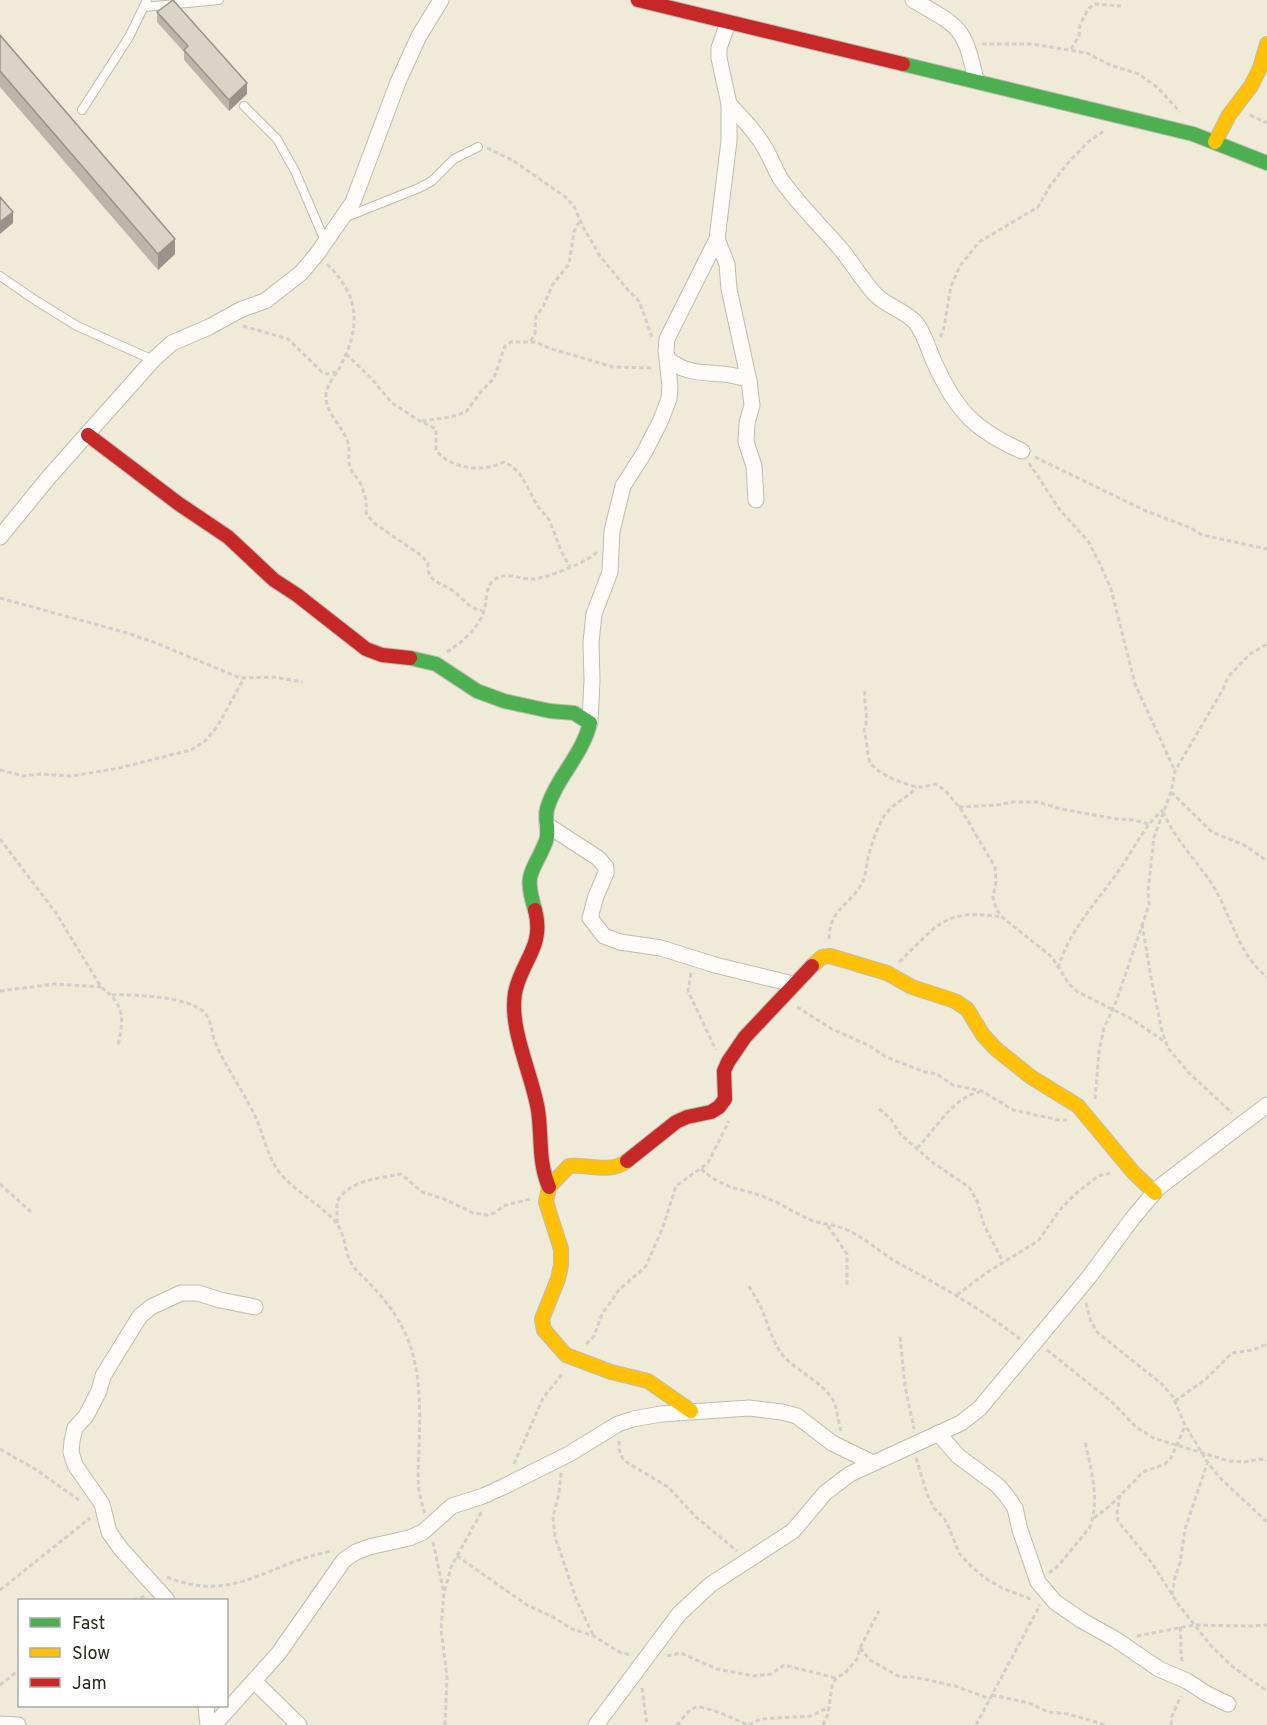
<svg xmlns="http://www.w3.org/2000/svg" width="1267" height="1725" viewBox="0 0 1267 1725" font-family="Overpass,sans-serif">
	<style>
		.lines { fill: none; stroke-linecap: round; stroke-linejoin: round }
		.lane-casing { stroke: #c0bcaf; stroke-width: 10 }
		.street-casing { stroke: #c0bcaf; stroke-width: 17 }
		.fast-casing { stroke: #c0bcaf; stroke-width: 16 }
		.slow-casing { stroke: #c0bcaf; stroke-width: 16 }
		.jam-casing { stroke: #c0bcaf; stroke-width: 16 }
		.path { stroke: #d0cfc8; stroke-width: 3; stroke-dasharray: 4.5 3; stroke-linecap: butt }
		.lane { stroke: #fdfcf9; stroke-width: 8 }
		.street { stroke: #fdfcf9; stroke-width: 15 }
		.fast { stroke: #4caf50; stroke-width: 14 }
		.slow { stroke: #ffc107; stroke-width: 14 }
		.jam { stroke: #c62828; stroke-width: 14 }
		.wall { fill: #bbb5aa }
		.shaded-wall { fill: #99948b }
		.building { fill: #dad3c6; stroke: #99948b; stroke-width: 1.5 }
	</style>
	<rect width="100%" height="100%" fill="#f0ead9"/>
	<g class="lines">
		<defs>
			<g id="lane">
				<polyline points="144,7 219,0"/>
				<polyline points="244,106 277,139 295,171 325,241"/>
				<polyline points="82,110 129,37 147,0"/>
				<polyline points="346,217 419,188 432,181 454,159 478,147"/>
				<polyline points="0,276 35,300 77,326 153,360"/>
			</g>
			<g id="street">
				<path d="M913 0C960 27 964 26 976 80"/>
				<path d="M729 104C742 118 756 132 766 150 771 159 775 169 780 178 797 203 820 225 839 247 852 262 862 280 875 294 887 307 905 310 916 323 925 335 929 351 935 364 957 412 975 430 1022 451"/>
				<polyline points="717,239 727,264 729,289 749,381"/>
				<path d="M667 358C691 381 722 367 749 381L752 405 747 423 746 442 754 466 756 500"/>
				<polyline points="0,537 49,477 153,360 172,343 209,327 242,309 265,301 301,273 317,254 353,202 398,82 419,36 441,0"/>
				<polyline points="590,723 592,680 591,642 594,614 610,572 612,531 623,486 644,453 660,422 669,399 670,386 666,350 667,339 717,239 729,141 729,104 719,58 719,48 728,23"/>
				<polyline points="547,825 598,858 606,867 606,873 596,896 590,918 604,936 620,942 661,948 715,965 793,984"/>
				<polyline points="938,1433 958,1456 997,1485 1006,1495 1015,1508 1020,1530 1038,1582 1055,1602 1081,1620 1115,1639 1159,1669 1187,1681 1207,1694 1228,1704"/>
				<polyline points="167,1600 121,1549 109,1532 102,1504 75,1465 71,1452 72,1441 75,1428 86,1416 99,1391 103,1376 111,1363 140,1316 151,1307 181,1293 198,1293 220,1300 255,1307"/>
				<polyline points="254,1681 299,1725"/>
				<polyline points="206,1706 208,1725"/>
				<polyline points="0,1724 18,1725"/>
				<polyline points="214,1725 278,1654 344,1560 356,1552 369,1547 409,1538 423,1532 452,1506 483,1496 503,1487 569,1454 618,1424 633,1419 661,1414 749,1408 782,1412 797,1416 832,1443 873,1463"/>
				<polyline points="596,1725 679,1614 710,1585 793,1531 825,1493 850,1474 961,1423 980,1408 1089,1277 1132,1219 1158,1188 1267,1105"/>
			</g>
			<g id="fast">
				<polyline points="903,64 1193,134 1267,163"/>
				<path d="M410 658 436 664 477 691 504 701 550 711 574 713 590 723C582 756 556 778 547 809 544 820 550 830 546 841 533 874 523 871 535 910"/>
			</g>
			<g id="slow">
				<polyline points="1215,142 1229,115 1251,86 1260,68 1267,44"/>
				<polyline points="812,966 822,957 830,956 887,973 912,987 955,1001 967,1009 983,1035 996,1049 1031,1077 1078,1106 1133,1172 1155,1193"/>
				<path d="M627 1161C610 1174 589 1164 569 1166L549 1187 546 1202 561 1249V1265L558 1279 542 1319 544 1330 566 1355 611 1372 648 1381 691 1411"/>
			</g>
			<g id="jam">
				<polyline points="638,0 903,64"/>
				<polyline points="88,435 179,504 228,537 274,580 297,595 366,649 382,655 410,658"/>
				<path d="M535 910C545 947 521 961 515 993 509 1029 532 1074 538 1110 542 1136 538 1162 549 1187"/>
				<polyline points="627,1161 676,1122 687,1117 711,1112 719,1107 725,1099 724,1071 728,1062 745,1037 812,966"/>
			</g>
		</defs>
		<use href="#lane" class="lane-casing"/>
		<use href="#street" class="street-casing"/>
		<use href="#fast" class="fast-casing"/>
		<use href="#slow" class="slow-casing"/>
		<use href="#jam" class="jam-casing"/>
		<g class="path">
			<polyline points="982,44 1032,44 1087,53 1110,65 1139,74 1158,88 1180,112"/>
			<polyline points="1071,49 1079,36 1080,25 1088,9 1095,4 1121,6"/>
			<polyline points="1250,115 1267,123"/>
			<polyline points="487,148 512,160 567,198 575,208 582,225 600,256 628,290 639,301 652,337"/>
			<path d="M327 264C360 296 361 327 340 367 335 376 327 384 326 395 325 412 342 426 347 440 351 449 347 458 350 467 352 473 357 477 360 483 365 493 367 502 366 513L374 523 422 556 428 563C426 581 439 582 452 590 465 599 466 608 484 611"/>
			<polyline points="243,326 288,339 322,372 327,374 337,372"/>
			<polyline points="940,337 943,332 951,286 960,266 979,242 1038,207 1050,186 1066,165 1088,142 1104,131"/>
			<polyline points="531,341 535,333 536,316 543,307 553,284 569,264 574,232 579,222"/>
			<path d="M346 354 371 378 392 403 420 421 436 429V450C450 469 483 473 504 462 522 469 528 490 537 505 541 512 549 517 551 524 557 539 560 552 570 566"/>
			<polyline points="422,421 451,417 466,412 480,393 494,378 505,346 511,342 536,342 549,348 613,367 654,368"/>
			<polyline points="1035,457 1146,511 1191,528 1202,535 1267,549"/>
			<polyline points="1029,463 1060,510 1088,541 1100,564 1111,589 1135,684 1175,771"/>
			<polyline points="0,598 127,633 156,643 240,678 274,677 302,682"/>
			<path d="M447 652C462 642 478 629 484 611 487 601 485 588 493 581 505 570 520 580 534 579 549 577 586 563 597 552"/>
			<path d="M865 691C863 704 870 717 864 730 867 739 867 756 870 762 876 774 909 787 921 787 925 787 930 785 935 784L945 790 962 811 995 867 996 882 993 897 996 909 1003 918 1052 957 1069 984 1078 992 1130 1018 1165 1042"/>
			<polyline points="0,770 23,776 42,774 72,776 119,768 191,750 204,742 217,727 244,678"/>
			<polyline points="1171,792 1212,832 1244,845 1267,861"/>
			<polyline points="959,807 998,805 1012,802 1038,802 1061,809 1117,819 1133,820 1149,824"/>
			<path d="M1163 812C1176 840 1193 857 1210 881 1231 912 1237 954 1267 977"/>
			<path d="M0 839 56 913 101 987C125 1005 124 1018 118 1045"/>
			<polyline points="1142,924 1152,983 1162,1031 1168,1048 1189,1073 1232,1113"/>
			<path d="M829 939C830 908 848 907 861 885 866 876 866 868 868 858 872 843 878 823 888 811 897 801 908 798 916 787"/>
			<path d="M899 962C938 925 944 908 1001 917"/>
			<path d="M1058 968C1070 928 1099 900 1122 866 1134 848 1147 822 1163 810"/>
			<polyline points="691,973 688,991 716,1050"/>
			<polyline points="0,991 55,984 101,987"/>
			<path d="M112 995C133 994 189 997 204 1012 212 1020 211 1033 215 1042 226 1068 244 1092 256 1118 263 1134 267 1154 277 1169 292 1191 322 1204 337 1224 346 1236 344 1253 353 1266 358 1273 366 1279 372 1286 391 1306 406 1328 413 1355 421 1385 420 1420 419 1450 418 1477 416 1487 425 1513"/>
			<polyline points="797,1007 832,1029 870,1046 886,1057 925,1072 937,1074 953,1085 982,1091 1013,1110 1059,1120 1067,1120"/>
			<polyline points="1095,1099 1099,1052 1104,1028 1116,1002 1149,905 1148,891 1154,837 1171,792 1175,771 1222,691 1228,677 1250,654 1267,644"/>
			<polyline points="879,1109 890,1118 901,1135 932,1162 969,1187 977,1201 984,1225 1003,1262"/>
			<path d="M917 1148C936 1130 952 1097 980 1092"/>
			<path d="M701 1169C724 1189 735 1187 762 1196 779 1202 794 1213 811 1220 821 1224 832 1224 842 1228 864 1236 880 1253 900 1264 941 1286 983 1310 1020 1339"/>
			<polyline points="0,1184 31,1212"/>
			<path d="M337 1223V1201C352 1179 377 1179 401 1174L422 1192 444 1199 473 1213 487 1215 494 1213 506 1205 530 1199"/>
			<polyline points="828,1226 847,1254 847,1287"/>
			<path d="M749 1286C753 1294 759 1302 762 1310 768 1324 772 1340 781 1353 795 1371 821 1380 833 1400 837 1406 838 1422 841 1431"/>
			<polyline points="957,1295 986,1273 1038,1241 1059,1211 1074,1195 1098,1176 1110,1173"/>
			<polyline points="1086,1303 1091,1322 1098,1333 1163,1385 1173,1397 1185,1425 1208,1463 1220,1478 1267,1522"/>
			<polyline points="900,1337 905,1386 914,1429"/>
			<polyline points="586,1344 594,1336 602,1314 619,1290 646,1266 663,1227 676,1186 708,1163 729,1121"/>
			<polyline points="1047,1350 1112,1402 1135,1426 1153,1438 1229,1461 1245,1462 1260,1459 1267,1461"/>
			<polyline points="1175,1401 1206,1379 1232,1353 1253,1350 1267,1344"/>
			<polyline points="619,1441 619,1449 623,1460 668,1487 696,1517 737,1551"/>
			<polyline points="0,1449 35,1469 79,1500"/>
			<polyline points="916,1458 927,1494 934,1508 944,1518 949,1528 959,1553 971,1566 985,1578 1002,1588 1033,1600"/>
			<polyline points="514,1464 543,1398 563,1373"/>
			<polyline points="561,1473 559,1493 553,1517 555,1537 577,1601 593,1635"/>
			<polyline points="1120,1495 1117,1513 1118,1521 1152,1563 1178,1604 1212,1647 1233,1667 1267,1691"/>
			<polyline points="1094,1518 1111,1505 1143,1472 1165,1464 1171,1458 1185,1426"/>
			<polyline points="433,1542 444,1593"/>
			<polyline points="457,1556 527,1605 553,1617 572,1629 594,1636 619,1652 631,1655"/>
			<path d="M1049 1573 1059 1565 1090 1527C1100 1501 1091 1468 1085 1442"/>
			<path d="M167 1577C234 1605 271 1561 333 1551"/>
			<polyline points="0,1590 90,1518"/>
			<polyline points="1172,1595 1175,1577 1180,1563 1185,1529 1207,1464"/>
			<polyline points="133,1600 145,1596"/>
			<path d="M1180 1627C1182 1640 1179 1651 1183 1664"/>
			<polyline points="1137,1636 1194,1625 1250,1626 1267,1625"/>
			<polyline points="860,1648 870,1660 900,1677 914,1677 955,1686 990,1699"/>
			<polyline points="667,1656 681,1653 717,1669 754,1676 771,1674 784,1665 836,1678"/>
			<polyline points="0,1685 20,1669"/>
			<polyline points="642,1688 647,1725"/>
			<polyline points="992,1695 1029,1703 1048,1712 1068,1714 1106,1725"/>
			<polyline points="445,1725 447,1677 441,1629 444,1593 451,1567 482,1511"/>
			<path d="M677 1725C682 1720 687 1711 694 1708 702 1703 738 1721 748 1725L761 1719 811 1716 829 1707"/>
			<polyline points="823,1725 828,1714 832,1686 836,1678 845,1673 857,1659 860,1648 879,1611"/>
			<polyline points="976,1725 1040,1605"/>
			<polyline points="1171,1725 1172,1716 1181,1696"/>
		</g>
		<use href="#lane" class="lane"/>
		<use href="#street" class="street"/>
		<use href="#fast" class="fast"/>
		<use href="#slow" class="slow"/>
		<use href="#jam" class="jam"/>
	</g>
	<g class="wall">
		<polygon points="157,12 247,94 229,111 184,60 184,52 157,22"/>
		<polygon points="0,35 175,254 158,270 0,87"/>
	</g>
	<g class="shaded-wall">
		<polygon points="247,83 247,94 229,111 229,100"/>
		<polygon points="13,212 13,223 0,234 0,222"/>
		<polygon points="175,239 175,254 158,270 158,254"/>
	</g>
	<g class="building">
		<polygon points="173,0 247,83 229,100 184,50 188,46 157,12"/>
		<polygon points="0,35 175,239 158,254 0,71"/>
		<polygon points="0,197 13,212 0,222"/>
	</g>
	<rect x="18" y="1599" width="210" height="108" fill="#ffffff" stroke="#abaaa5" stroke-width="1.5"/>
	<rect x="30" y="1618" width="30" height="9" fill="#4caf50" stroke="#abaaa5" stroke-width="1.5"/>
	<text x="72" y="1629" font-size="18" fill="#2d2a1e">Fast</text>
	<rect x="30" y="1648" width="30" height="9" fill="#ffc107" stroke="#abaaa5" stroke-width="1.5"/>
	<text x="72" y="1659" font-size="18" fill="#2d2a1e">Slow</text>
	<rect x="30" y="1678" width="30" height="9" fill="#c62828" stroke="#abaaa5" stroke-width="1.5"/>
	<text x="72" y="1689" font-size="18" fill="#2d2a1e">Jam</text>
</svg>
